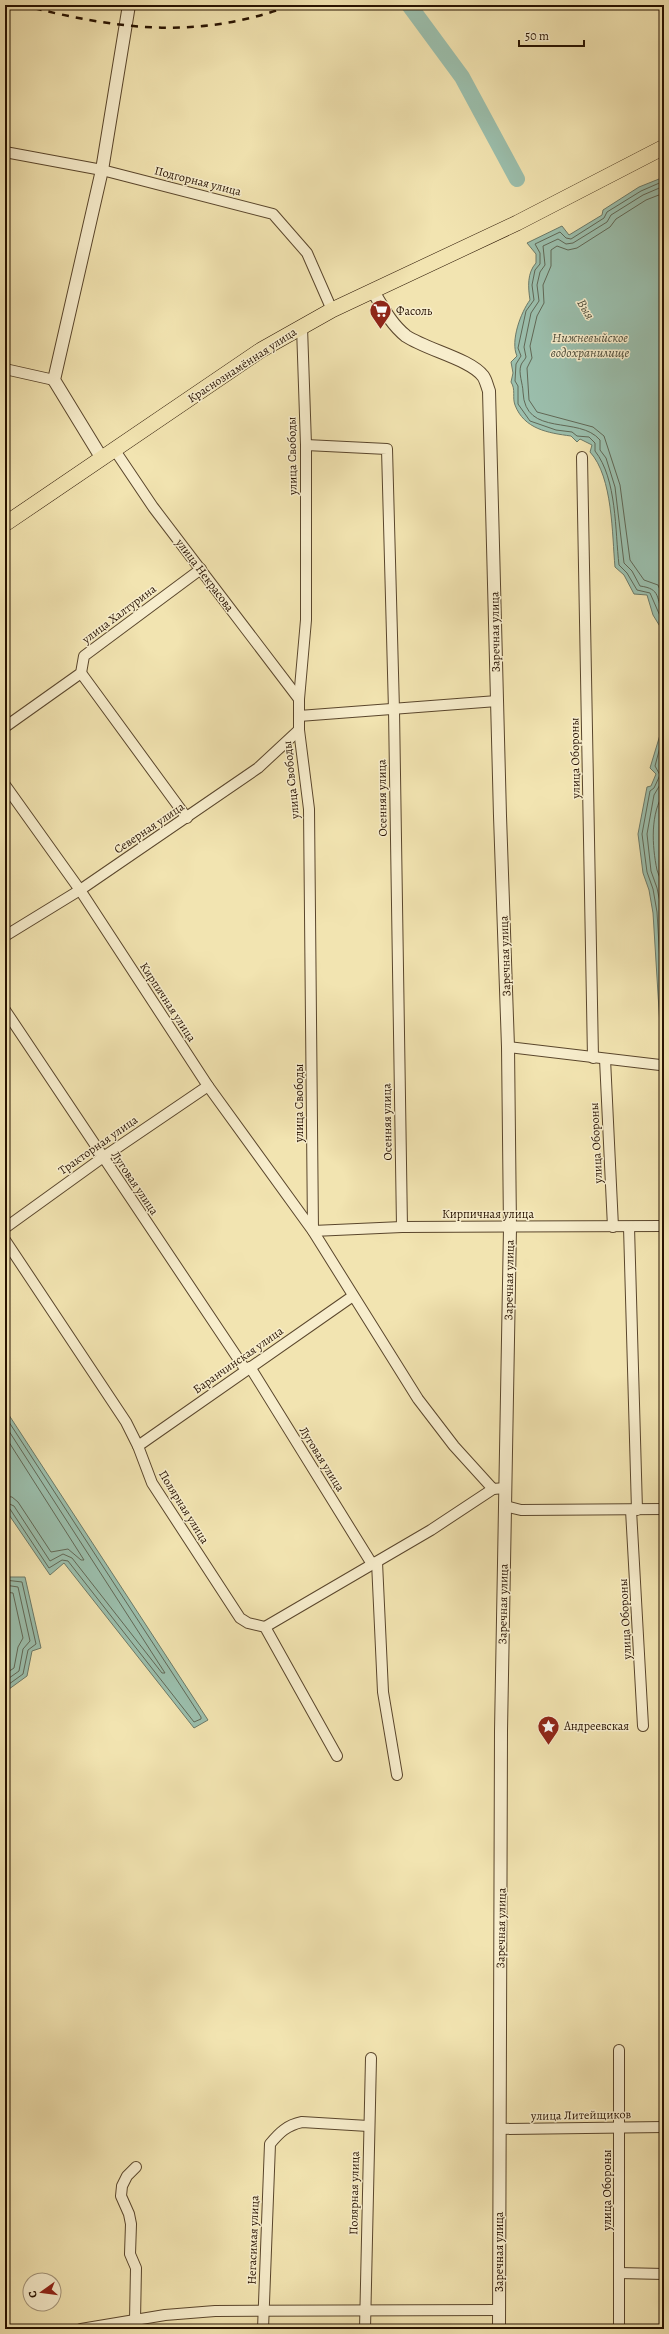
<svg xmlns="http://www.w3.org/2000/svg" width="669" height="2334" viewBox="0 0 669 2334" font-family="Alegreya,serif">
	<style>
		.water { fill: #9bbfad; stroke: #6d7a68 }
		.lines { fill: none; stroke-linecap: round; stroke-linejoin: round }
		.shore { stroke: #616856; stroke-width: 1 }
		.river { stroke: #9bbfad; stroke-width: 16 }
		.minor-casing { stroke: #5a462c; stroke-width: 12 }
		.tertiary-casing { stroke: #5a462c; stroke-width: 14 }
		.primary-casing { stroke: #271200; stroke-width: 16 }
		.minor { stroke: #f7edcc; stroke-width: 10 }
		.tertiary { stroke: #f7edcc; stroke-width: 12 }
		.primary { stroke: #f2e4b1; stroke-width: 15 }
		.rail { stroke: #271200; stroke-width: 2.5; stroke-dasharray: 7 7; stroke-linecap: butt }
		.labels { text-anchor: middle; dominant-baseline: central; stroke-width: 3; stroke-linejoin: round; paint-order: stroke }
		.street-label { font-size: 12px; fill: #271200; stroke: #f7edcc }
		.poi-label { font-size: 12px; fill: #271200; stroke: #f7edcc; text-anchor: start }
		.water-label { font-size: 13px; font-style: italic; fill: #504f3d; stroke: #f7edcc }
	</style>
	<rect width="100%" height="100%" fill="#f2e4b1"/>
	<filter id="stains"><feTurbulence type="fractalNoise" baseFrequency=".005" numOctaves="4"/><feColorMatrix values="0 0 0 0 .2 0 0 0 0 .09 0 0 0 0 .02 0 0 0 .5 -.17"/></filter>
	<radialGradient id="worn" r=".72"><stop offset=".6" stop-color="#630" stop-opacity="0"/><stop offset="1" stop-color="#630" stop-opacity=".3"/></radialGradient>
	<g class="water">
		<path d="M664 177V633L653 615 647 595 634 594 624 575 615 567C612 535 613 477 590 452L592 445 580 439 577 442 571 436C548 433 524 429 515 405 512 397 516 390 511 382L513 373 511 362 517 356C510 341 521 312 530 300 528 287 527 273 536 263V254L527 243 562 226 569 235 602 215 603 210 639 187Z"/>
		<polygon points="664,707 664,1052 661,1042 653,913 649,890 643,873 638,834 647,787 651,786 656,774 650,768 663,725"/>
		<polygon points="5,1409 208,1720 194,1728 64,1563 50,1575 5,1509"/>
		<polygon points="5,1577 25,1577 41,1648 32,1651 27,1676 5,1692"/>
	</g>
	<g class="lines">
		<g class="shore">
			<path d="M664 181 641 191 607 212 604 218 571 239 566 238 560 232 535 244 540 253V264L535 270 532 285 534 300 526 311 518 348 521 356 516 364 515 381 518 386V404L530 421 556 430 572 432 577 436 589 437 595 443V451C617 479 615 531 619 565L627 573 637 590 650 593 664 625"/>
			<path d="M664 186 643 195 611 215 607 222 573 243 566 244 558 239 543 246 545 265 540 272 537 285 539 301 531 313 524 347 526 357C525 360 522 362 521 365 518 373 523 384 523 392 525 438 579 415 600 440V450L606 458 615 487 624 563 632 571 640 586C662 589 655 598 664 615"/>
			<polyline points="664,193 646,200 616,219 610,227 577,248 568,250 557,246 551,250 551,266 543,285 544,303 537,316 530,346 532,358 527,368 529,400 537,412 593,427 604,436 620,485 630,560 644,580 658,585 664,599"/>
			<polyline points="664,732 655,766 660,775 654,788 650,791 642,834 647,872 653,889 657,912 664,1029"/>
			<polyline points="664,778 654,795 647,834 651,871 657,888 662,912 664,949"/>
			<path d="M664 793C650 813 652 846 657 870 659 877 663 883 664 891"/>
			<polyline points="5,1416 201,1717 201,1719 194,1722 68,1561 62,1560 49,1568 10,1509 5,1507"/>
			<polyline points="5,1425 165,1673 162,1673 72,1558 63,1554 50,1561 14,1506 5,1502"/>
			<polyline points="5,1436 84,1560 81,1560 68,1549 51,1552 18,1502 12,1497 5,1496"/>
			<polyline points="5,1580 22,1582 36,1644 28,1650 23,1674 5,1687"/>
			<polyline points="5,1585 18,1587 30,1641 23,1649 19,1671 5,1681"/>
			<polyline points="5,1592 13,1593 23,1638 18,1647 14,1668 5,1674"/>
		</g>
		<polyline class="river" points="409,5 462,77 517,179"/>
		<defs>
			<g id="minor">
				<polyline points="5,152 102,170 273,214 307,253 332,310"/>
				<polyline points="302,327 306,445 306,620 299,699 299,730 309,809 313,1231 402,1227 664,1226"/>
				<polyline points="5,369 54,380"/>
				<polyline points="306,445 387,449 394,710 402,1227"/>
				<polyline points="114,449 153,507 299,699"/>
				<polyline points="582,457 593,1058"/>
				<polyline points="81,673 187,818"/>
				<polyline points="299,716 497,701"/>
				<polyline points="5,727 81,673 84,656 201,569"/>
				<polyline points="5,785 80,890 208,1086 313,1231 418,1399 454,1446 493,1489 505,1488"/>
				<polyline points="5,936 80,890 258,768 299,730"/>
				<polyline points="5,1010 245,1369"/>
				<polyline points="508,1047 660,1065"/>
				<polyline points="605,1059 613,1227"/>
				<polyline points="629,1227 637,1510"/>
				<polyline points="5,1228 102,1158 208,1086"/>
				<polyline points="5,1240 126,1422 138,1446 152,1483 240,1618 248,1623 265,1627 337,1756"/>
				<polyline points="250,1367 372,1564"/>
				<polyline points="138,1446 353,1296"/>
				<polyline points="505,1506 521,1510 664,1509"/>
				<polyline points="631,1510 643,1726"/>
				<polyline points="377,1562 383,1692 397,1775"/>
				<polyline points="265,1627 431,1530 493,1489"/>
				<polyline points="499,2129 664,2127"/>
				<polyline points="619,2273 664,2274"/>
				<polyline points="135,2320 136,2268 130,2254 131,2224 129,2214 121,2196 122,2186 127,2176 136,2167"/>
				<polyline points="81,2329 165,2315 215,2311 500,2310"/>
				<path d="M263 2329 270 2144C279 2133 287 2125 302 2122L368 2126"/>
				<polyline points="365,2329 371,2058"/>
				<polyline points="619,2329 619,2050"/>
			</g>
			<g id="tertiary">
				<path d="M373 291C383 308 391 324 406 336 427 350 470 359 483 376 486 380 487 386 489 391L500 816 508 1047 510 1228 501 1731 499 2329"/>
				<polyline points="101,457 54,380 102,170 129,5"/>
			</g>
			<polyline id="primary" points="5,524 261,350 332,310 517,223 664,147"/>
		</defs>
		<use href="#minor" class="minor-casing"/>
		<use href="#tertiary" class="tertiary-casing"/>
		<use href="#primary" class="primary-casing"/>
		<use href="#minor" class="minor"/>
		<use href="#tertiary" class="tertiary"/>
		<use href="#primary" class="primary"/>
		<path class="rail" d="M21 5C117 29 196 41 292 5"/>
	</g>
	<defs>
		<symbol id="supermarket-pin" viewBox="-11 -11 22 30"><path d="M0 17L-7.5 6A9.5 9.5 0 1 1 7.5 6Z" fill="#8f2418" stroke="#f7edcc"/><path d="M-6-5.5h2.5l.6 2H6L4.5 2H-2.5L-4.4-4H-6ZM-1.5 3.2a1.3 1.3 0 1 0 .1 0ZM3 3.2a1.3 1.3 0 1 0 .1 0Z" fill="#fff"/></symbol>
		<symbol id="sight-pin" viewBox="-11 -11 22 30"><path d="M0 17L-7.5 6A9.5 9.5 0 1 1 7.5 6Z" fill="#8f2418" stroke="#f7edcc"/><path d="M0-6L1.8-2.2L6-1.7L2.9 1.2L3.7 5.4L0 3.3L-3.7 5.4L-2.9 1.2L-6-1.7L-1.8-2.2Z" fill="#fff"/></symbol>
	</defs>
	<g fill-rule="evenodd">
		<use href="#supermarket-pin" x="368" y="298" width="25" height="34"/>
		<use href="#sight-pin" x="536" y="1714" width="25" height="34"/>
	</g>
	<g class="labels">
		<g class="street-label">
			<text transform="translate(198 181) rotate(14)">Подгорная улица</text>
			<text transform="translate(242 365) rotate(-33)">Краснознамённая улица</text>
			<text transform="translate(292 456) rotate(-91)">улица Свободы</text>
			<text transform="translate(205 575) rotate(53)">улица Некрасова</text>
			<text transform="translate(119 614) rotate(-37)">улица Халтурина</text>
			<text transform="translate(495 632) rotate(-91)">Заречная улица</text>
			<text transform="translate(575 758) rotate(-91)">улица Обороны</text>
			<text transform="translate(291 780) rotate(-96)">улица Свободы</text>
			<text transform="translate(382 798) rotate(-91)">Осенняя улица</text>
			<text transform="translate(149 828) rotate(-34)">Северная улица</text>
			<text transform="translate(505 956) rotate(-92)">Заречная улица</text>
			<text transform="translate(168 1002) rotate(57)">Кирпичная улица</text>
			<text transform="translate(299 1103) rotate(-90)">улица Свободы</text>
			<text transform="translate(387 1122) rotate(-91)">Осенняя улица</text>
			<text transform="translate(596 1143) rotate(-93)">улица Обороны</text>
			<text transform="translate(98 1145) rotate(-35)">Тракторная улица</text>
			<text transform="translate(135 1183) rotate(56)">Луговая улица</text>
			<text x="488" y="1214">Кирпичная улица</text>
			<text transform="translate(509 1280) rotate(-89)">Заречная улица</text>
			<text transform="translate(238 1360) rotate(-35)">Баранчинская улица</text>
			<text transform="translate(322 1459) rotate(58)">Луговая улица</text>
			<text transform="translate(184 1507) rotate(58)">Полярная улица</text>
			<text transform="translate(503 1604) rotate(-89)">Заречная улица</text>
			<text transform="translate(625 1619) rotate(-93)">улица Обороны</text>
			<text transform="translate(501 1928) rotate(-89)">Заречная улица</text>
			<text transform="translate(581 2115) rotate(-1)">улица Литейщиков</text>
			<text transform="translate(607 2190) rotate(-90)">улица Обороны</text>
			<text transform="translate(354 2193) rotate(-89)">Полярная улица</text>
			<text transform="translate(253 2240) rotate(-88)">Негасимая улица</text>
			<text transform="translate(499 2252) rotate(-90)">Заречная улица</text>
		</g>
		<g class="poi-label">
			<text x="396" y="311">Фасоль</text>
			<text x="564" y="1726">Андреевская</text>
		</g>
		<g class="water-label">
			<text transform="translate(586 309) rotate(60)">Выя</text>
			<text x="590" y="337">Нижневыйское<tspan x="590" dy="15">водохранилище</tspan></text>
		</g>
	</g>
	<rect width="669" height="2334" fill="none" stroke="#f2e4b1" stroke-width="20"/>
	<rect x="6" y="6" width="657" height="2322" fill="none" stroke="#271200" stroke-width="2"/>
	<rect x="10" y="10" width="649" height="2314" fill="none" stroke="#271200"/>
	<g transform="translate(42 2292) rotate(256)"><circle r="19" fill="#f7edcc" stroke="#a4957a"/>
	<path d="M0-3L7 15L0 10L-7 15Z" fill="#8f2418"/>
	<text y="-6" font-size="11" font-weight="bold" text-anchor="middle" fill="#271200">С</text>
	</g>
	<path d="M519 40v6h65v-6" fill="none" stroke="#271200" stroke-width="2"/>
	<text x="525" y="40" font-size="12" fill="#271200" stroke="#f7edcc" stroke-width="3" paint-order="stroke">50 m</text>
	<rect width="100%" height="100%" filter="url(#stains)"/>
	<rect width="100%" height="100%" fill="url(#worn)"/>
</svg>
